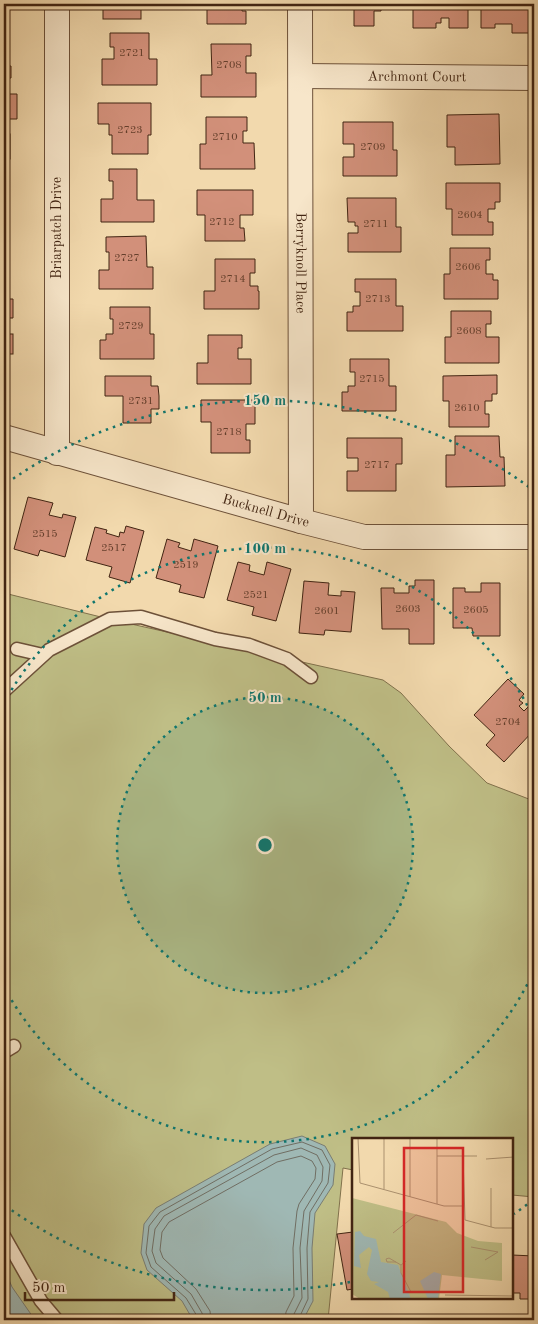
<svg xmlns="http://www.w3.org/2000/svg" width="538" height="1324" viewBox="0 0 538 1324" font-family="'Old Standard TT',serif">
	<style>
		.green { fill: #bfbe86; stroke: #80714c }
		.water { fill: #9fb8b4; stroke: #797d73 }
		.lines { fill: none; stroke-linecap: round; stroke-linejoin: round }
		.shore { stroke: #706e63; stroke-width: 1 }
		.building { fill: #d2907a; stroke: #412412 }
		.lane-casing { stroke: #6d5139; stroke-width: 15 }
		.street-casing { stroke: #6d5139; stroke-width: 26 }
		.lane { stroke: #f7e6ca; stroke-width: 12 }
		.street { stroke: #f7e6ca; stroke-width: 24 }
		.ring { fill: none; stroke: #0f766e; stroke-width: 2.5; stroke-dasharray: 2.5 5 }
		.labels { text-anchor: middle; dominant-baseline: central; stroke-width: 4; stroke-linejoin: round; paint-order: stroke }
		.number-label { font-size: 11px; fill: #653f2c }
		.street-label { font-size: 14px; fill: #412412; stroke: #f7e6ca }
		.inset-road { fill: none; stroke: #ab916f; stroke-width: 1 }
		.view { fill: #d62828; fill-opacity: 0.15; stroke: #d62828; stroke-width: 2.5 }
		.inset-edge { fill: none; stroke: #412412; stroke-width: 2.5 }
		.centre { fill: #0f766e; stroke: #f7e6ca; stroke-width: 2.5 }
		.ring-label { font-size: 15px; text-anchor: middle; font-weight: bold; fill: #0f766e; stroke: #f7e6ca; stroke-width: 4; stroke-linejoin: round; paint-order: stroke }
	</style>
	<rect width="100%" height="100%" fill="#f2d9ad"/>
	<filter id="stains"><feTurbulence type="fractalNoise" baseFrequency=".004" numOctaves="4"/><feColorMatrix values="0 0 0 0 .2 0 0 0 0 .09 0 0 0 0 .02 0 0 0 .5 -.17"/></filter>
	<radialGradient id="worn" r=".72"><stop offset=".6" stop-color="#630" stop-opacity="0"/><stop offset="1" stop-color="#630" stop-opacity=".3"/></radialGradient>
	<polygon class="green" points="4,593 113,620 383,680 401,693 449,746 487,783 534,801 534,1197 512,1195 512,1139 353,1139 353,1170 343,1168 328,1320 4,1320"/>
	<g class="water">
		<polygon points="302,1136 325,1146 335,1164 333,1185 315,1213 312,1248 313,1301 303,1320 193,1320 182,1301 147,1270 141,1253 144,1224 156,1208 181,1194 270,1144"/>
		<polygon points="4,1268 12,1287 35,1320 4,1320"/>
	</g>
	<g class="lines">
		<g class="shore">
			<polyline points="197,1320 197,1316 186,1298 151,1267 146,1253 149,1226 160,1212 272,1149 302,1142 322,1150 330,1165 328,1183 310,1212 307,1248 308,1299 300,1316 299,1320"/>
			<polyline points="204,1320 202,1313 191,1294 156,1263 152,1251 155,1229 164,1216 274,1155 301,1148 317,1155 323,1167 322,1181 304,1211 300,1248 302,1298 294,1314 293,1320"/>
			<polyline points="211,1320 210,1311 196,1289 163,1258 160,1250 162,1232 169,1222 277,1162 301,1156 312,1161 316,1168 315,1179 299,1204 297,1211 293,1248 294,1296 286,1312 285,1320"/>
		</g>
	</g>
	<g class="building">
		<rect x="4" y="4" width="5" height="20"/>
		<rect x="103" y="4" width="38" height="15"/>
		<polygon points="207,4 242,4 242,11 246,11 246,24 207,24"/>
		<polygon points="360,4 390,4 390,8 381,8 381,11 374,11 374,26 354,26 354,6 360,6"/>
		<polygon points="413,4 468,4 468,28 449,28 449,18 441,18 441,23 436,23 436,28 413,28"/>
		<polygon points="481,4 534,4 534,33 512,33 512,24 495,24 495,28 481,28"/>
		<polygon points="110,33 149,33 149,59 157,59 157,85 102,85 102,59 114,59 114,47 110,47"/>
		<polygon points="211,44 251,44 251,56 246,56 246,73 256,73 256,97 201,97 201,75 212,75"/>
		<polygon points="4,66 11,66 11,78 8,78 8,94 17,94 17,119 4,119"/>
		<polygon points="98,103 151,103 151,135 148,135 148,154 112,154 112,135 109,135 109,124 98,124"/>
		<polygon points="499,114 500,164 455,165 455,147 447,147 447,115"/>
		<polygon points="206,117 247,117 247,131 243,131 243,143 254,143 255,169 200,169 200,144 206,144"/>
		<polygon points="343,122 393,122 393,150 397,150 397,176 343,176 343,157 354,157 354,144 343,144"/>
		<rect x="4" y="134" width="6" height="25"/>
		<polygon points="109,169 137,169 137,200 154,200 154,222 101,222 101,199 113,199 113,181 109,181"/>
		<polygon points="446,183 500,183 500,202 495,202 495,209 488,209 488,222 493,222 493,235 452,235 452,209 446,209"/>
		<polygon points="197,190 253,190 253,215 240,215 240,228 244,228 245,241 205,241 205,215 197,215"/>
		<polygon points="347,198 396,198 396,227 401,227 401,252 348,252 348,233 358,233 358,226 355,226 355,222 348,222"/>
		<rect x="4" y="226" width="5" height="25"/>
		<polygon points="146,236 147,267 153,267 153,289 99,289 99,270 109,270 109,252 106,252 106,237"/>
		<polygon points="450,248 490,248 490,260 486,260 486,274 493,274 493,280 498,280 498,299 444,299 444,274 450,274"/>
		<polygon points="215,259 255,259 255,273 250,273 250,286 258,286 258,291 259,291 259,309 204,309 204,291 215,291"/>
		<polygon points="355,279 396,279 396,306 403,306 403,331 347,331 347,312 353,312 353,306 360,306 360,292 355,292"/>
		<polygon points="4,292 8,292 8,299 13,299 13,318 4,318"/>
		<polygon points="110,307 150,307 150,334 154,334 154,359 100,359 100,340 106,340 106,334 113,334 113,319 110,319"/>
		<polygon points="451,311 491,311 491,324 486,324 486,337 499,337 499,363 445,363 445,337 451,337"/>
		<rect x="4" y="334" width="9" height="20"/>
		<polygon points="208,335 242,335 242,348 238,348 238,359 251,359 251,384 197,384 197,363 208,363"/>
		<polygon points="350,359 389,359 389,386 396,386 396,411 342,411 342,392 348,392 348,386 355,386 355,372 350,372"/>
		<polygon points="497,375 497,394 492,394 492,401 485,401 485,414 489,414 489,427 449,427 449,401 443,401 443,376"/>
		<polygon points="105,376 151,376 151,386 158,386 159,396 159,409 151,409 151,423 123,423 123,396 105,396"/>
		<polygon points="201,400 255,400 255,424 246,424 246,440 250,440 250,453 211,453 211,422 201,422"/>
		<polygon points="455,436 499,436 500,457 504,457 505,486 446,487 446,455 455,455"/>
		<polygon points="347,438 402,438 402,464 396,464 396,491 347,491 347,471 358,471 358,458 347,458"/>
		<polygon points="28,497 53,503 49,515 62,518 63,514 76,517 65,557 40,550 38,556 14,549"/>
		<polygon points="126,526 144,531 130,583 109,577 112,567 86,560 95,527 107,530 106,533 119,537 120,532 124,533"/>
		<polygon points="167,539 180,543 178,547 191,551 194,539 218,546 204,598 179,592 181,585 156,578"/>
		<polygon points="238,562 250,565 249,571 264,575 267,562 291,569 276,621 252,615 254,607 227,600"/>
		<polygon points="415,580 434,580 434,644 409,644 409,629 382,629 381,588 394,588 394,593 409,593 409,586 415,586"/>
		<polygon points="304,581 329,583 328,595 341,596 341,591 355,592 351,632 325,630 324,635 299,633"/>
		<polygon points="481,583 500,583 500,636 473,636 472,628 453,628 453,588 465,588 465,592 481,592"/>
		<polygon points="508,679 524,694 519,700 523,703 519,706 524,711 533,702 534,703 534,730 504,762 486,745 495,735 474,715"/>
		<polygon points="353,1232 353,1289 347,1290 337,1234"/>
		<polygon points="512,1246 513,1246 512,1255 534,1256 534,1300 533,1300 533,1294 529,1294 529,1299 520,1299 520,1293 512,1293"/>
	</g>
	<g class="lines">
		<defs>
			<g id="lane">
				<polyline points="17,649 43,655"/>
				<polyline points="4,691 49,650 110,619 141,617 215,639 249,645 287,659 311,677"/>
				<polyline points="4,1052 14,1046"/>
				<polyline points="4,1236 41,1301 57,1320"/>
			</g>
			<g id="street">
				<polyline points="57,4 57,453"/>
				<path id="s1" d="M300 4 301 521"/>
				<path id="s2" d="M301 76 534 78"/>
				<path id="s3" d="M4 437 301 521 364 537H534"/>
			</g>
		</defs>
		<use href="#lane" class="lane-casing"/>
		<use href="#street" class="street-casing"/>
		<use href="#lane" class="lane"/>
		<use href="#street" class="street"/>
	</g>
	<circle cx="265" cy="845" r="148" fill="#0f766e" fill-opacity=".12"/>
	<g class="ring">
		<circle cx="265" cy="845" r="148"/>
		<path d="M534 971A297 297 0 0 1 4 987M4 703A297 297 0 0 1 534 719"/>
		<path d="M533 1200A445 445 0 0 1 514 1214M350 1282A445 445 0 0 1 7 1207M7 483A445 445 0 0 1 533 490"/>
	</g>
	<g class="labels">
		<g class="number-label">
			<text x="132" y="53">2721</text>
			<text x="229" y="65">2708</text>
			<text x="130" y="130">2723</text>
			<text x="225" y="137">2710</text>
			<text x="373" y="147">2709</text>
			<text x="470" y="215">2604</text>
			<text x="222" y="222">2712</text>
			<text x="376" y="224">2711</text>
			<text x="127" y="258">2727</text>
			<text x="468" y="267">2606</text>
			<text x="233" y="279">2714</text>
			<text x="378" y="299">2713</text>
			<text x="131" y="326">2729</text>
			<text x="469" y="331">2608</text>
			<text x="372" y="379">2715</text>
			<text x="141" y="401">2731</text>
			<text x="467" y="408">2610</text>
			<text x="229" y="432">2718</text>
			<text x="377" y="465">2717</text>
			<text x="45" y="534">2515</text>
			<text x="114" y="548">2517</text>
			<text x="186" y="565">2519</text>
			<text x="256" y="595">2521</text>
			<text x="408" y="609">2603</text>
			<text x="476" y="610">2605</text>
			<text x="327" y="611">2601</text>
			<text x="508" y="722">2704</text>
		</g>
		<g class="street-label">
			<text stroke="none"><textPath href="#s2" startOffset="116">Archmont Court</textPath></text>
			<text transform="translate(57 228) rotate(-90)">Briarpatch Drive</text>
			<text stroke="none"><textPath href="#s1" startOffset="259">Berryknoll Place</textPath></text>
			<text stroke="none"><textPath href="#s3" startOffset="272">Bucknell Drive</textPath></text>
		</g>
	</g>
	<g transform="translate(352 1138)">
		<rect width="161" height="161" fill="#f2d9ad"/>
		<path d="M0 60 94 84 105 95 126 103 150 105V143L90 137 87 161H8L0 156Z" fill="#bfbe86"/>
		<path d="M8 93 12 98 24 101 29 124 46 127 59 161H38L36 154 22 146 27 144 19 143 15 136 20 112 17 109 7 117 9 130 2 128 3 94ZM82 134 89 136 86 161H76L68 143Z" fill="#9fb8b4"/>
		<path class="inset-road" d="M6 0 8 45 92 68H111M32 0V51M58 0V59M85 0V66M85 18H125M111 18 113 82 143 90H162M134 21 162 19M139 50V89M41 95 64 77 86 83M119 109 146 114 133 122M54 123 49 127V135L59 154M44 124H35L34 121 37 120 49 127M93 157 162 158"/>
		<path class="view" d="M52 10H111V154H52Z"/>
		<rect width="161" height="161" class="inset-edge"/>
	</g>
	<circle cx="265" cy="845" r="8" class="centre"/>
	<g class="ring-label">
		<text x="265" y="405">150 m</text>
		<text x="265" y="553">100 m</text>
		<text x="265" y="702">50 m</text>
	</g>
	<rect width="538" height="1324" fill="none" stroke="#f2d9ad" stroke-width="20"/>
	<rect x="5" y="5" width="528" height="1314" fill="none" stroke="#412412" stroke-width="2.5"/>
	<rect x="10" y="10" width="518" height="1304" fill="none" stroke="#412412"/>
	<path d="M25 1292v8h149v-8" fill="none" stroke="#412412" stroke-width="2.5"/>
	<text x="32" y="1292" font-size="15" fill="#412412" stroke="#f7e6ca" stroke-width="4" paint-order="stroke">50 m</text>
	<rect width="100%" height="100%" filter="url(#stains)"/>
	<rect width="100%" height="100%" fill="url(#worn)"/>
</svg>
